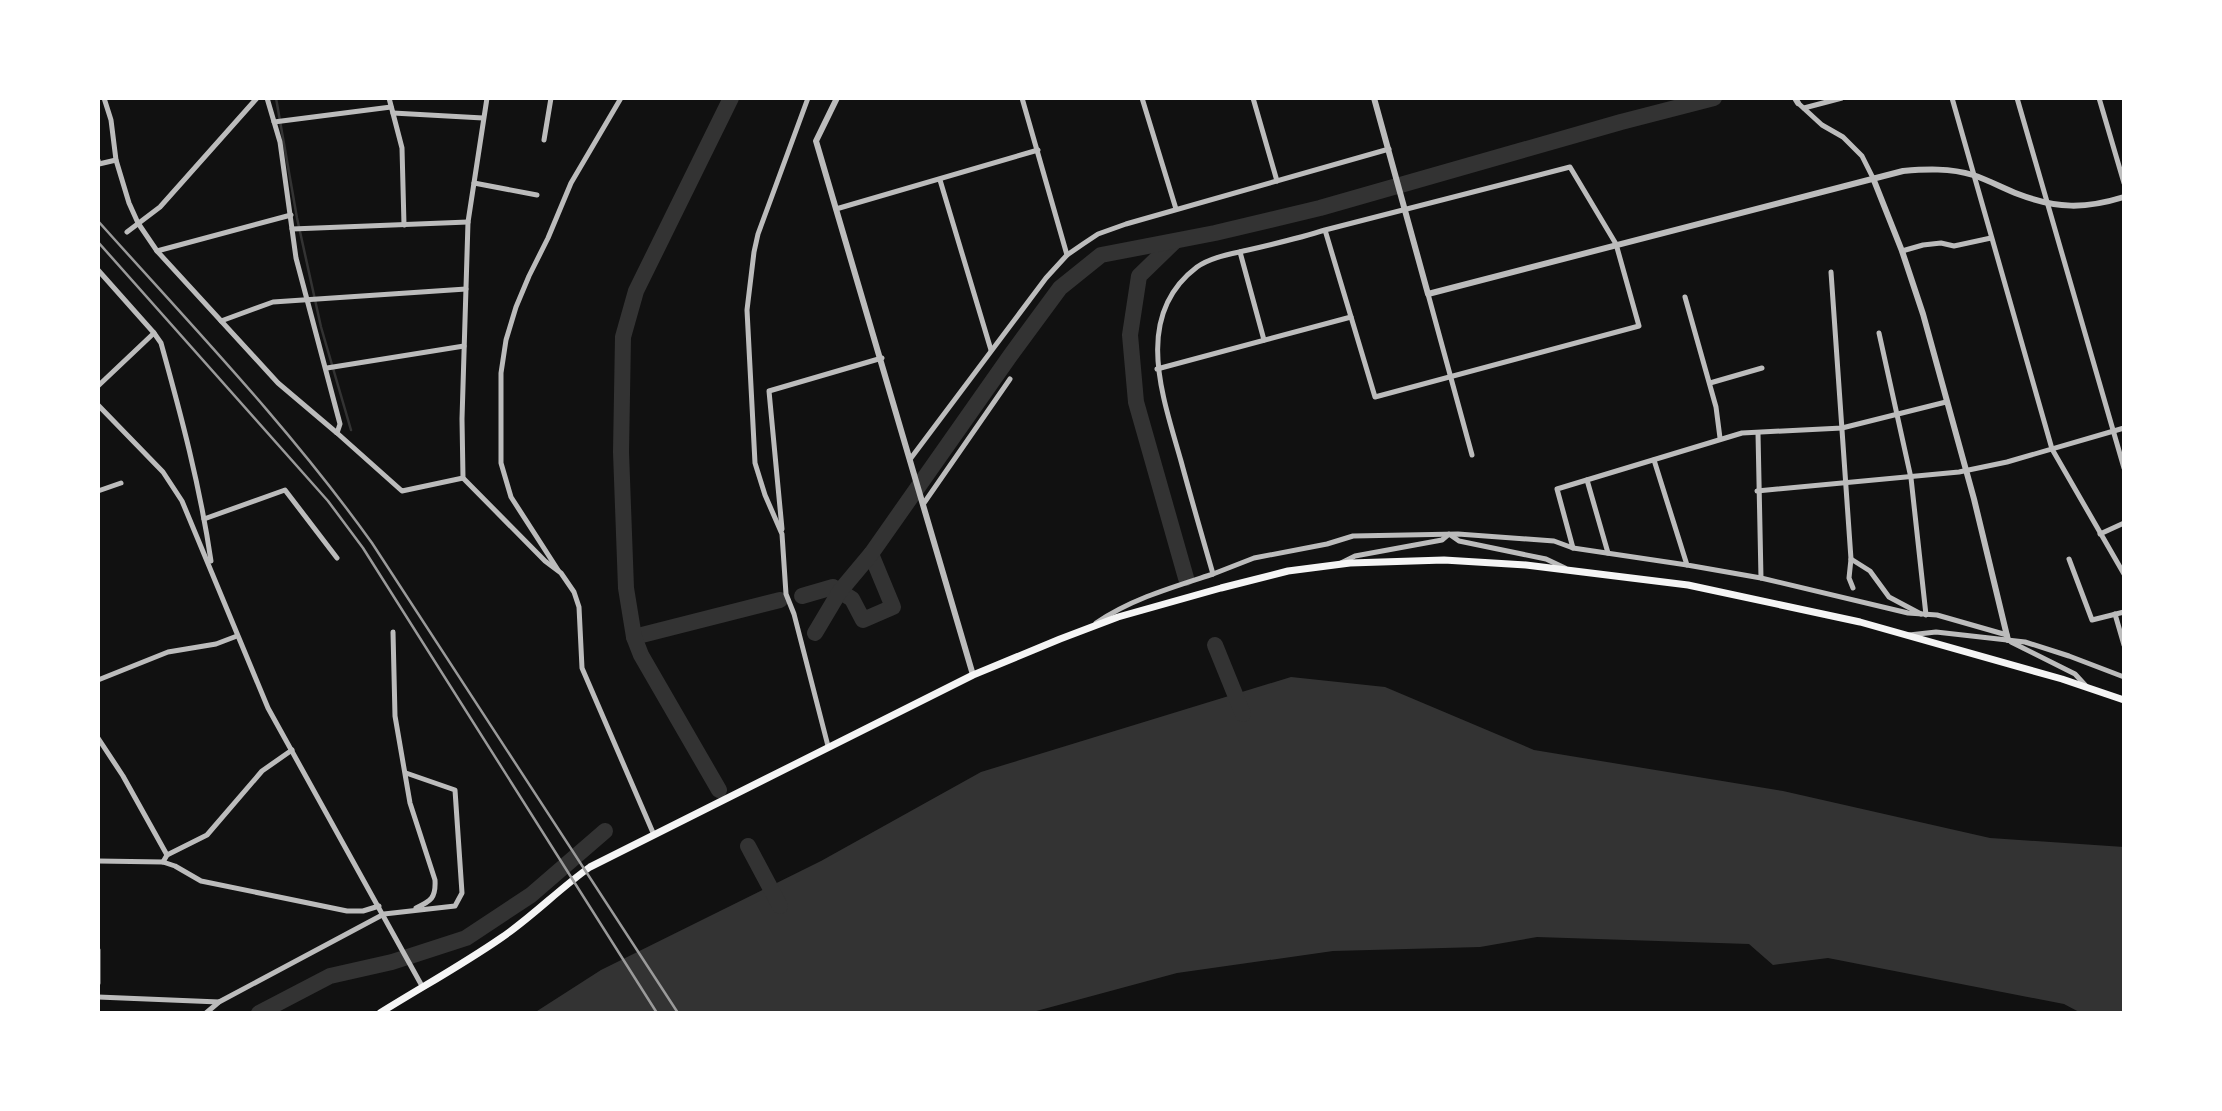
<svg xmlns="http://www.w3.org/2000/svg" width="2222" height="1111" viewBox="0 0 2222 1111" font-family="'Public Sans',sans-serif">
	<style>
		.water { fill: #333 }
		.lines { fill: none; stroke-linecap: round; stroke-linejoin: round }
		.stream { stroke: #333; stroke-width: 2.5 }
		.river { stroke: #333; stroke-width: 16 }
		.minor { stroke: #bcbcbc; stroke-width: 5 }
		.tertiary { stroke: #bcbcbc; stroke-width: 6 }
		.secondary { stroke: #f5f5f5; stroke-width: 7 }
		.rail { stroke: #9a9a9a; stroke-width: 2.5 }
	</style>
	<rect width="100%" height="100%" fill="#111"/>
	<polygon class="water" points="1291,677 1385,687 1534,750 1783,791 1990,838 2124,847 2124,1013 2081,1013 2064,1004 1828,958 1773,965 1749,944 1537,937 1480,947 1333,951 1177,973 1029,1013 534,1013 601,970 821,861 981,772"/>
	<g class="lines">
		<polyline class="stream" points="276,98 297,218 321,327 351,430"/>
		<g class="river">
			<polyline points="1174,242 1139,276 1130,335 1136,402 1186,578"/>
			<polyline points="802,596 833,587 852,599 863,620 893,607 871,554"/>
			<polyline points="815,633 840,591 871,554 1010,356 1060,288 1101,255 1215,233 1320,208 1621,122 1714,98"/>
			<polyline points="634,637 780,600"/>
			<polyline points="1215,645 1243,714"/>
			<polyline points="719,790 641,655 634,637 626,588 621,452 623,337 636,291 731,98"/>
			<polyline points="748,846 780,906"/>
			<polyline points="259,1013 330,976 392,962 466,938 531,895 605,831"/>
		</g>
		<g class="minor">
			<polyline points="104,98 111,120 116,160 129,203 138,223 157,251 291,215"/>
			<polyline points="267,98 280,142 296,258 340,424 337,433"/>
			<polyline points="389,98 402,148 404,225"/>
			<polyline points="487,98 468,222 462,419 463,478 545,561 561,573 574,592 579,607 582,668 654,835"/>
			<polyline points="808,98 758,234 754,252 747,310 755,463 765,495 782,534 786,594 794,614 828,746"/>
			<polyline points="1022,98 1067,255"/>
			<polyline points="1142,98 1176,209"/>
			<polyline points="1253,98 1277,181"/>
			<polyline points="1952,98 2052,449 2124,574"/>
			<polyline points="2017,98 2124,468"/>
			<polyline points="2099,98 2124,183"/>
			<polyline points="1798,103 1822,125 1843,137 1862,156 1873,178"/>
			<polyline points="1804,108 1842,98"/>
			<polyline points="393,113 483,118"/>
			<polyline points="274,122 391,107"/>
			<polyline points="544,140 551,98"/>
			<polyline points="98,160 99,164 116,160"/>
			<polyline points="940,180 991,350"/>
			<polyline points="474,183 537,195"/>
			<polyline points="836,209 1038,150"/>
			<polyline points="292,229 468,222"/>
			<polyline points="127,232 160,207 257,98"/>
			<polyline points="157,251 278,383 337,433 402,491 463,478"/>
			<polyline points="1902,251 1923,245 1941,243 1954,246 1991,238"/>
			<polyline points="1240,252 1264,340"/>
			<polyline points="98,270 154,333 98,386"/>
			<polyline points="1831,272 1851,559 1849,578 1853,588"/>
			<polyline points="1428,294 1472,455"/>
			<polyline points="1685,297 1716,407 1720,438"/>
			<polyline points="221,321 273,302 466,289"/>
			<path d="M154 333 161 343C181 415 200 486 211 561"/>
			<polyline points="1879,333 1911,478 1926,615"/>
			<polyline points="327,368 464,346"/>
			<polyline points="1157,369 1351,317"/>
			<polyline points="1710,383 1762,368"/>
			<polyline points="98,405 163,472 182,501 268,708 422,986"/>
			<polyline points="1758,433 1761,578 1908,613 1937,615 2007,635"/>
			<polyline points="911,458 1046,278 1067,255 1083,244 1098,234 1126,224 1389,149"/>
			<polyline points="1654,460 1687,565 1761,578"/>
			<polyline points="1587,480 1608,553"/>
			<polyline points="98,491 121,483"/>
			<polyline points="1757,491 1959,472 2007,462 2124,428"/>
			<polyline points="924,503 1010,379"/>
			<polyline points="204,519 285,490 337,558"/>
			<polyline points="782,529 769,391 882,358"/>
			<polyline points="2100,534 2124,523"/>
			<polyline points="1573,548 1687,565"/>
			<polyline points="1851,559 1870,571 1889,597 1921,614"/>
			<polyline points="2069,559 2092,620 2124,612"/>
			<polyline points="1341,563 1355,556 1442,540 1449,534 1459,541 1546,559 1565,568"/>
			<polyline points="558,570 511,497 501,463 501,373 506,340 516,307 529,276 548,238 571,183 621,98"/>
			<polyline points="1213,574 1254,558 1327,544 1353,536 1458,534 1554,541 1573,548 1557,489 1742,433 1842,428 1946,402"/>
			<polyline points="2115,614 2124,645"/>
			<path d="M1096 623C1131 599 1173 587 1213 574 1202 536 1191 498 1181 461 1163 397 1132 316 1197 267 1211 257 1231 254 1248 250 1274 244 1300 238 1325 230L1570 167 1616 244 1639 326 1375 397 1325 230"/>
			<path d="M393 632 395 716 410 803 435 880C436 898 431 901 416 908"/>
			<polyline points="1909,635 1936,632 2025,642 2069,656 2124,677"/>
			<polyline points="2011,642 2075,674 2086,686"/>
			<polyline points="98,680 168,652 216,644 237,636"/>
			<polyline points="98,738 123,776 167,855"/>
			<polyline points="98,861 163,862 175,866 201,881 347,911 363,911 379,906"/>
			<polyline points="163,862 167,855 207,835 262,771 292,750"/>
			<polyline points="98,950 98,983"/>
			<polyline points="98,997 219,1002"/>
			<polyline points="206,1013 219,1002 384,914 455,906 462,893 455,790 406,773"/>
		</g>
		<g class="tertiary">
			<polyline points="837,98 816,141 973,675"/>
			<path d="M1374 98 1428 294 1903 171C1926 169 1950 168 1973 175 1988 180 2003 188 2018 194 2057 209 2085 209 2124 197"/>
			<polyline points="1795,98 1798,103"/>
			<polyline points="1873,178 1902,251 1923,314 1974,499 2008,640"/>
		</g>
		<path class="secondary" d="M380 1013C420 988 462 965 501 938 532 917 559 889 590 867L973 675 1060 639 1118 617 1221 588 1288 571 1350 563 1444 560 1526 565 1688 585 1860 622 2062 679 2124 700"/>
		<g class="rail">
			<path d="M98 221C192 326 290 428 372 543L678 1013"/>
			<polyline points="98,242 328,501 363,548 657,1013"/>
		</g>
	</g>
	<rect width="2222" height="1111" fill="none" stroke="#ffffff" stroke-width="200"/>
</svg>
